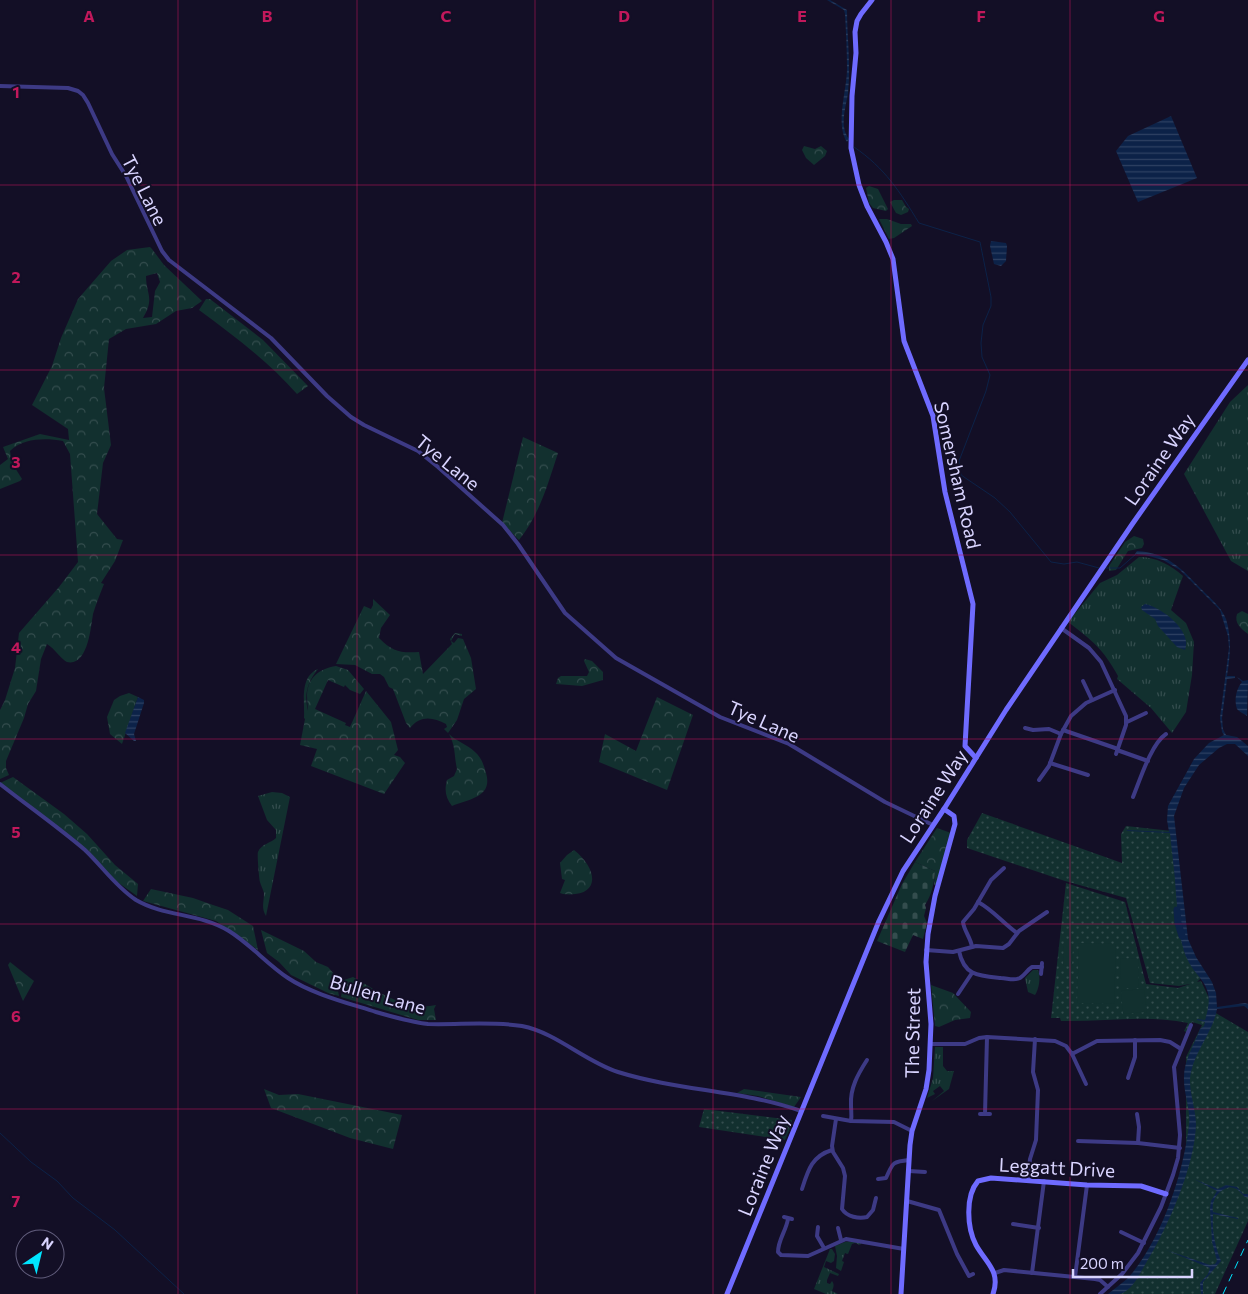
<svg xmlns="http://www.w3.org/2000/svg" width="1248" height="1294" viewBox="0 0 1248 1294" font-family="Commissioner,sans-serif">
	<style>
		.grass { fill: url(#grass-tufts) }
		.forest { fill: url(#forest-crowns); fill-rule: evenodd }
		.cemetery { fill: url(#cemetery-stones) }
		.park { fill: url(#park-dots) }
		.pitch { fill: #12302f }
		.water { fill: url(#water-rules) }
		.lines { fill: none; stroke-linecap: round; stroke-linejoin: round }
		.stream { stroke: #0c2248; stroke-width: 1 }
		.river { stroke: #0c2248; stroke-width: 7 }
		.street { stroke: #3d3a85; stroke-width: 4 }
		.secondary { stroke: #6f6bff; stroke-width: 5 }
		.rail { stroke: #00e5ff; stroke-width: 1; stroke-dasharray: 8 6; stroke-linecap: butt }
		.grid { fill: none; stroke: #c2185b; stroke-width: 1; stroke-opacity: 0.55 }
		.labels { text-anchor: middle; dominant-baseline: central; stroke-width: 4; stroke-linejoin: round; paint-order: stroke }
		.street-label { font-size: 19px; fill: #d9d4ff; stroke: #130f26 }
		.grid-label { font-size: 16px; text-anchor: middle; font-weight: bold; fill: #c2185b; stroke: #130f26; stroke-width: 4; stroke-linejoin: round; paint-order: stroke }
	</style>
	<defs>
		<pattern id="grass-tufts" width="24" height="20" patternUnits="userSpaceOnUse" patternTransform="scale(1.25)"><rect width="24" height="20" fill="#12302f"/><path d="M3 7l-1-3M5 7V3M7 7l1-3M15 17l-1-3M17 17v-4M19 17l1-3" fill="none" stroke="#344d4e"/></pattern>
		<pattern id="forest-crowns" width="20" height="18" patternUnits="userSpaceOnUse" patternTransform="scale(1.25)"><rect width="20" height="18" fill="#12302f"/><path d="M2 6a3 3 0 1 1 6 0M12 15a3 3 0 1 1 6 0" fill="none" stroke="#344d4e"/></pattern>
		<pattern id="cemetery-stones" width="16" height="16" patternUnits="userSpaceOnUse" patternTransform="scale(1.25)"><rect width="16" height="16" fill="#12302f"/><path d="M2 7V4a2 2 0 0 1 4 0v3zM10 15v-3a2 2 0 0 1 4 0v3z" fill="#344d4e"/></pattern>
		<pattern id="park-dots" width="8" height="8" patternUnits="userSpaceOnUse" patternTransform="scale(1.25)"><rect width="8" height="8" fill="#12302f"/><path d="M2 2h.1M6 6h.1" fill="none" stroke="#344d4e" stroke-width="1.8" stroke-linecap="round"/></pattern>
		<pattern id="water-rules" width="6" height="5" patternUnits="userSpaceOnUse" patternTransform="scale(1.25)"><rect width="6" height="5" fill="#0c2248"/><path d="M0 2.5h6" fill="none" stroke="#2f4163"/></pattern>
	</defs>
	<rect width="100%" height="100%" fill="#130f26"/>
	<g class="grass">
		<polygon points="1248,385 1248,571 1231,561 1184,474 1230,402"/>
		<path d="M1139 557C1156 557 1171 565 1183 576L1171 610 1186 623 1194 642 1192 675 1186 712 1172 733 1151 708 1117 679 1118 676C1104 650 1092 640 1068 622L1100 583 1117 575Z"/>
		<path d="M272 792 282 793 290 797 266 916C261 908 264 902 264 893 263 889 261 886 260 882 259 878 257 854 258 852 261 844 271 843 276 838V830L267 820 258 796Z"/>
		<path d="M1033 970H1038C1041 977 1039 989 1035 995L1028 992 1025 978Z"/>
		<polygon points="935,1047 943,1047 943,1066 947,1071 954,1071 949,1089 932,1101 944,1091 940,1086 933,1091 935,1094 927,1098 933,1078"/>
		<polygon points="855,1241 861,1243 860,1245 855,1243 852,1244 848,1254 845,1253 842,1261 844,1262 841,1271 836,1268 837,1256 835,1246 845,1242"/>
		<path d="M830 1249H832L835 1254 834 1261 831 1263 826 1261 824 1267 839 1274 838 1276 830 1273 827 1280V1283L830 1284 832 1281C835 1285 833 1288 832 1291L838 1294H826L814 1289Z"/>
	</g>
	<g class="forest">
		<polygon points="804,146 815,149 821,146 827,151 825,156 814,165 806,158 802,150"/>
		<polygon points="869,186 878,189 888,209 886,211 873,208 869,203 866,188"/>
		<polygon points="894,200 902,200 906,207 909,209 908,212 901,215 896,213 890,202"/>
		<polygon points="879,219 887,219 901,224 911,224 912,226 894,238 889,239"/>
		<path d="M150 247 152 249 164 265 202 301 192 308 176 311 156 324 126 329 109 339 104 388 111 445 103 463 97 514 117 539 123 540 115 561 101 583 104 584C100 594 96 604 93 614 91 626 88 667 67 662 63 661 54 648 47 644L41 659 36 691 28 704 24 718 6 761V768L9 775 0 779V710L5 700 15 668 19 633 59 587 78 562 70 454 63 441C45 438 24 438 10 451L12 463 22 479 20 481 0 489V465L8 459 3 447 40 434 69 440 68 429 32 405 52 366 61 338 78 299 111 261 127 250ZM157 273 160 282 155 291 152 317 143 318C155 298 146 294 146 276Z"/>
		<path d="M206 299H210L263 340 308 386 297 394C268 361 234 336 199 310Z"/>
		<path d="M523 437 558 453C548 483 540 514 519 540L502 523Z"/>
		<polygon points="1134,536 1143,539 1144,544 1142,548 1128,551 1116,570 1109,571 1109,566 1125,542"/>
		<path d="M373 599 390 615 381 628 379 638C393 652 400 653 419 652L423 674 452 644 450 639 455 633 462 634V636L455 634 451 641 454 643 458 638 463 639 471 658 476 689 464 699 457 720 448 733 444 729 447 727 446 724C433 717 420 715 410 728L406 723 393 689 389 687 384 677 380 674H372L355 665 336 664 364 606 371 609 373 605Z"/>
		<path d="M1242 611 1248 614V634C1241 629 1234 623 1237 614Z"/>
		<polygon points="585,659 592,661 603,672 603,680 582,686 556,684 558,678 561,676 587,676 589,672 584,661"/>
		<path d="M336 666 348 670 364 689 360 694 350 690 345 685 344 687 328 680 315 709 346 723 345 725 350 727 366 691 391 722 398 750 394 755 400 757 405 763 384 794 311 766 317 749 300 745 305 719 304 718C305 702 299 677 318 669 307 683 304 694 308 711 308 707 307 701 307 695 308 677 319 669 336 666Z"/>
		<polygon points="129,693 138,697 122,744 110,734 107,717 114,700 120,696"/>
		<polygon points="657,697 693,715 667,790 599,762 605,734 636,751"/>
		<path d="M449 734C457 742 467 744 475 752 481 757 484 765 486 773 493 797 470 799 452 806 446 798 444 791 447 780L454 776 457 769C454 756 456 747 449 734Z"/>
		<polygon points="13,777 64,814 87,834 115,865 138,884 137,896 116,881 78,843 0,783"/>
		<polygon points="937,828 951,833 937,884 934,885 935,871 915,862"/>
		<path d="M574 850C599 870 601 898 563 894L560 893 565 880 562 879 560 863 567 855Z"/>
		<polygon points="151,889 193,898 213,905 228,910 253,926 258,950 216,921 143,901"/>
		<polygon points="261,930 304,951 316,962 328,967 335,975 339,996 328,993 291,975 279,962 267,953"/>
		<polygon points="10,962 34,981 23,1001 8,965"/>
		<path d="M353 977C378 991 406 1012 436 1005L434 1009 436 1020H418L341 997 344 980Z"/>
		<polygon points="931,985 953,993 971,1012 970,1018 955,1020 939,1027 935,1026"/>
		<polygon points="264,1089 279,1095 298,1094 402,1115 393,1149 350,1138 271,1108"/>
		<polygon points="744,1089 801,1097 794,1107 758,1096 737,1093"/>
	</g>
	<path class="cemetery" d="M915 862 935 871C934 884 932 894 925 905L926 908 924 916 927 923 923 939 913 935 905 952 877 941 902 884Z"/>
	<g class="park">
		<path d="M982 813 1122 863 1121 834 1126 826 1172 831 1177 880 1178 923 1190 957 1202 977 1197 982 1201 981 1209 998V1009L1248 1032V1221L1215 1294H1116L1132 1278 1162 1228 1186 1158V1057L1202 1025 1192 1022 1188 1033 1184 1031 1188 1023C1146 1014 1103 1022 1061 1021L1060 1018H1051L1066 883 1125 902 1146 984 1178 988 1190 984 1179 986 1150 983 1126 898 1065 881 967 848V840Z"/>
		<polygon points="704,1109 792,1120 791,1126 785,1140 699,1127"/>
	</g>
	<g class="pitch">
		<polygon points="1079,943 1116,944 1114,1004 1077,1003"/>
		<polygon points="1064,946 1073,946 1072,966 1063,965"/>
		<polygon points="1120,958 1138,959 1139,988 1120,988 1120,979 1122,978 1121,978"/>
		<polygon points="1144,989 1147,1012 1123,1014 1121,991"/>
	</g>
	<g class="water">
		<path d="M827 0H830L847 10C847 37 851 65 848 93 846 107 839 126 849 139L847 142C835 124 847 90 847 69 847 51 846 33 845 14L844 10Z"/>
		<polygon points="1171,116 1197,178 1138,202 1116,151 1128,136"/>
		<polygon points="991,241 1006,243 1007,246 1006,261 1001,266 994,264 990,246"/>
		<path d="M1137 551C1170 553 1183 571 1204 592 1213 601 1221 607 1226 619 1232 638 1230 657 1227 676H1235V678L1227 679 1222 718 1223 729 1226 735 1237 737 1248 746V756L1235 744H1227L1219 748 1199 765 1184 788 1174 816 1188 939 1196 957 1212 982 1216 993 1217 1007 1245 1003 1248 1004V1009L1244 1006 1217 1009C1213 1032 1196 1049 1191 1072 1187 1087 1196 1108 1196 1124 1195 1166 1168 1227 1146 1263 1140 1273 1133 1290 1120 1294 1117 1294 1111 1294 1108 1294 1115 1288 1123 1283 1129 1277 1162 1238 1183 1175 1189 1125 1191 1110 1184 1095 1184 1080 1183 1061 1194 1046 1200 1029L1204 1026 1205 1022 1197 1020V1019L1205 1020C1218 980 1194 982 1184 951 1178 932 1178 914 1176 894 1175 874 1172 854 1170 833L1128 831 1126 830 1169 832 1167 820 1168 806 1194 759 1209 743 1224 735 1222 732 1220 718 1229 648 1228 636 1220 610 1180 570 1163 560 1145 555 1135 554Z"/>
		<path d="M1145 604C1161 607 1193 631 1185 650L1177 647 1158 626 1155 619 1142 610 1141 607Z"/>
		<path d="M1237 677 1243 681 1248 680 1247 716C1245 714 1239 712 1237 709 1234 700 1236 689 1242 682Z"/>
		<polygon points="138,697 144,700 144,703 134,734 136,741 134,741 125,733"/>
		<path d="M1194 1179 1218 1189 1226 1185 1237 1187 1243 1194H1248V1197H1245L1237 1189 1230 1187C1218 1190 1211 1200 1213 1212L1238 1218V1219L1213 1214C1212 1232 1215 1245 1221 1261L1203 1282V1294H1201L1200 1283 1208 1274 1210 1268 1166 1250 1210 1265 1215 1264 1217 1261 1212 1242 1210 1208 1211 1201 1217 1191Z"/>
	</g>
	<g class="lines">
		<g class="stream">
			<path d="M854 147C885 168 900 192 919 223L980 242 991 297V306L983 325 981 343 982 357 990 375 986 391 959 461 961 475 995 498 1010 512 1051 562 1064 564 1077 562 1099 568"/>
			<polyline points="1106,568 1120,568 1136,554"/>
			<polyline points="0,1133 31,1162 57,1181 73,1198 115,1230 184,1294"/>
		</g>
		<polyline class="river" points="1177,910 1178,923 1182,936"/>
		<g class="street">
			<polyline points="0,86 68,88 78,91 83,95 88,103 112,154 126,176 162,251 169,260 271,338 327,396 351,417 364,425 418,451 438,467 503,525 518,544 565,613 616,658 720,717 789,744 885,802 933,825"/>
			<polyline points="1061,628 1089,648 1101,662 1126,716 1126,725 1116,754"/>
			<polyline points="1083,681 1092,700"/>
			<polyline points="1127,722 1146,713"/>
			<polyline points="1025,728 1033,730 1049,729 1061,734"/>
			<polyline points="1063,730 1118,749"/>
			<polyline points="1117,750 1148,761"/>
			<polyline points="1050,763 1088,775"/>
			<polyline points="1039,780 1049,766 1061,734 1071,716 1086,703 1115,690"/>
			<path d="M0 784C28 806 58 827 85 850 102 866 116 887 136 900 165 917 200 913 229 931 250 944 267 964 288 978 312 994 348 1003 376 1012 393 1017 410 1022 428 1024 459 1025 490 1021 522 1026 557 1033 584 1061 618 1072 679 1091 742 1090 801 1111"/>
			<path d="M1133 797C1140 780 1151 744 1166 734"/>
			<path d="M978 902C993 910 1003 923 1017 933"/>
			<path d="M972 947C971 938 964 931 963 922L974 909 991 880 1004 868"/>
			<polyline points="926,950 953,952 976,946 1003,948 1009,944 1019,931 1047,912"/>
			<path d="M959 951C964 976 979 976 1001 978 1007 978 1014 981 1020 978 1025 975 1027 970 1032 967H1042"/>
			<polyline points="1041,974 1042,963"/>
			<polyline points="958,994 972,973"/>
			<polyline points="930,1044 965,1044 979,1038 987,1037 1055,1041 1066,1046 1072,1054 1097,1041 1160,1040 1170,1042 1181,1049"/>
			<polyline points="1072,1054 1086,1084"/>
			<polyline points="1128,1078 1135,1057 1135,1040"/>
			<polyline points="980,1114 990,1114"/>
			<polyline points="985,1114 987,1037"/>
			<polyline points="1137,1114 1139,1127 1138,1143"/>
			<polyline points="823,1116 851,1121 894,1122 912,1131"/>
			<path d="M836 1119 832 1146 833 1152 843 1168 845 1176 842 1209C847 1217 859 1219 867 1217L873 1210 876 1198"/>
			<path d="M851 1121C852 1115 851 1111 851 1105 850 1088 858 1074 867 1060"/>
			<polyline points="1078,1141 1138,1143 1180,1148"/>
			<polyline points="909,1171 925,1172"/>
			<path d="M878 1179 886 1178C893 1163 891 1162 909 1160"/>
			<polyline points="1028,1181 1030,1159 1036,1140 1038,1090 1033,1072 1035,1039"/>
			<path d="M802 1189C808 1170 812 1156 832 1150"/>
			<polyline points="907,1201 939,1210 957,1254 969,1276 973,1274"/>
			<polyline points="784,1217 792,1219"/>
			<path d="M788 1219C786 1231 778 1240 778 1252L781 1255 808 1256 846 1239 904 1249"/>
			<polyline points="1013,1224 1039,1228"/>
			<polyline points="818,1227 817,1236 824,1248"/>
			<polyline points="838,1228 841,1240"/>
			<polyline points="1121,1232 1144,1243"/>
			<polyline points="995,1273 1004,1270 1095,1279 1100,1280 1108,1287"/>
			<polyline points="1032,1273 1044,1181"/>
			<polyline points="1075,1277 1087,1185"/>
			<polyline points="1100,1294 1122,1274 1138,1253 1161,1207 1173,1175 1178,1158 1180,1135 1174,1067 1191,1025"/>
		</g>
		<g class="secondary">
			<polyline points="872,0 861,14 857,21 855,32 856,53 852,96 851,148 859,185 867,206 886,242 893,259 904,341 933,416 945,492 973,604 965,746 976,758"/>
			<polyline points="727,1294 879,921 903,871 944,809 1006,710 1133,523 1248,360"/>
			<polyline points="901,1294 910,1145 912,1131 926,1089 929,1070 931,1024 926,962 928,934 935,896 955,824 954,816 944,809"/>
			<path d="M993 1294C1001 1271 986 1263 976 1245 967 1228 965 1196 978 1181L991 1178 1087 1185 1141 1186 1166 1194"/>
		</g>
		<polyline class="rail" points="1223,1294 1248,1240"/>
	</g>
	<path class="grid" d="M178 0V1294M357 0V1294M535 0V1294M713 0V1294M891 0V1294M1070 0V1294M0 185H1248M0 370H1248M0 555H1248M0 739H1248M0 924H1248M0 1109H1248"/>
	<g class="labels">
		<g class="street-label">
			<text transform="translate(145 190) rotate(63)">Tye Lane</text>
			<text transform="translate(1159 459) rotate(-55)">Loraine Way</text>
			<text transform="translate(448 462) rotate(39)">Tye Lane</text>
			<text transform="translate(958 475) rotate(77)">Somersham Road</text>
			<text transform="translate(764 721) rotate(24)">Tye Lane</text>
			<text transform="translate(933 796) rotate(-57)">Loraine Way</text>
			<text transform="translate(378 994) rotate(16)">Bullen Lane</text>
			<text transform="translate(912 1033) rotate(-89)">The Street</text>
			<text transform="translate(763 1165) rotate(-68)">Loraine Way</text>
			<text transform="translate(1057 1167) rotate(3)">Leggatt Drive</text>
		</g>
	</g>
	<g class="grid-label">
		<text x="89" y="22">A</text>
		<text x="267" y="22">B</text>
		<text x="446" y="22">C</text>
		<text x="624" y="22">D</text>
		<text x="802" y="22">E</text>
		<text x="981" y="22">F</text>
		<text x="1159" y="22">G</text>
		<text x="16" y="98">1</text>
		<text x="16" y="283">2</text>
		<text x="16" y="468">3</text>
		<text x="16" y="653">4</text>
		<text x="16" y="838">5</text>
		<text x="16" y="1022">6</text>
		<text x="16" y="1207">7</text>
	</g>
	<g transform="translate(40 1254) rotate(35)"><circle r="24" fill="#130f26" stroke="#625e7d"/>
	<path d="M0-4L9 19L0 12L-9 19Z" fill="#00e5ff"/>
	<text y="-8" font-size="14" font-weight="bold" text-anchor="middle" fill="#d9d4ff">N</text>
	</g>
	<path d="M1073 1269v8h119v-8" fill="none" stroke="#d9d4ff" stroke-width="2.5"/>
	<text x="1080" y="1269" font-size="15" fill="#d9d4ff" stroke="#130f26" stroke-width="4" paint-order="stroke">200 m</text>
</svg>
